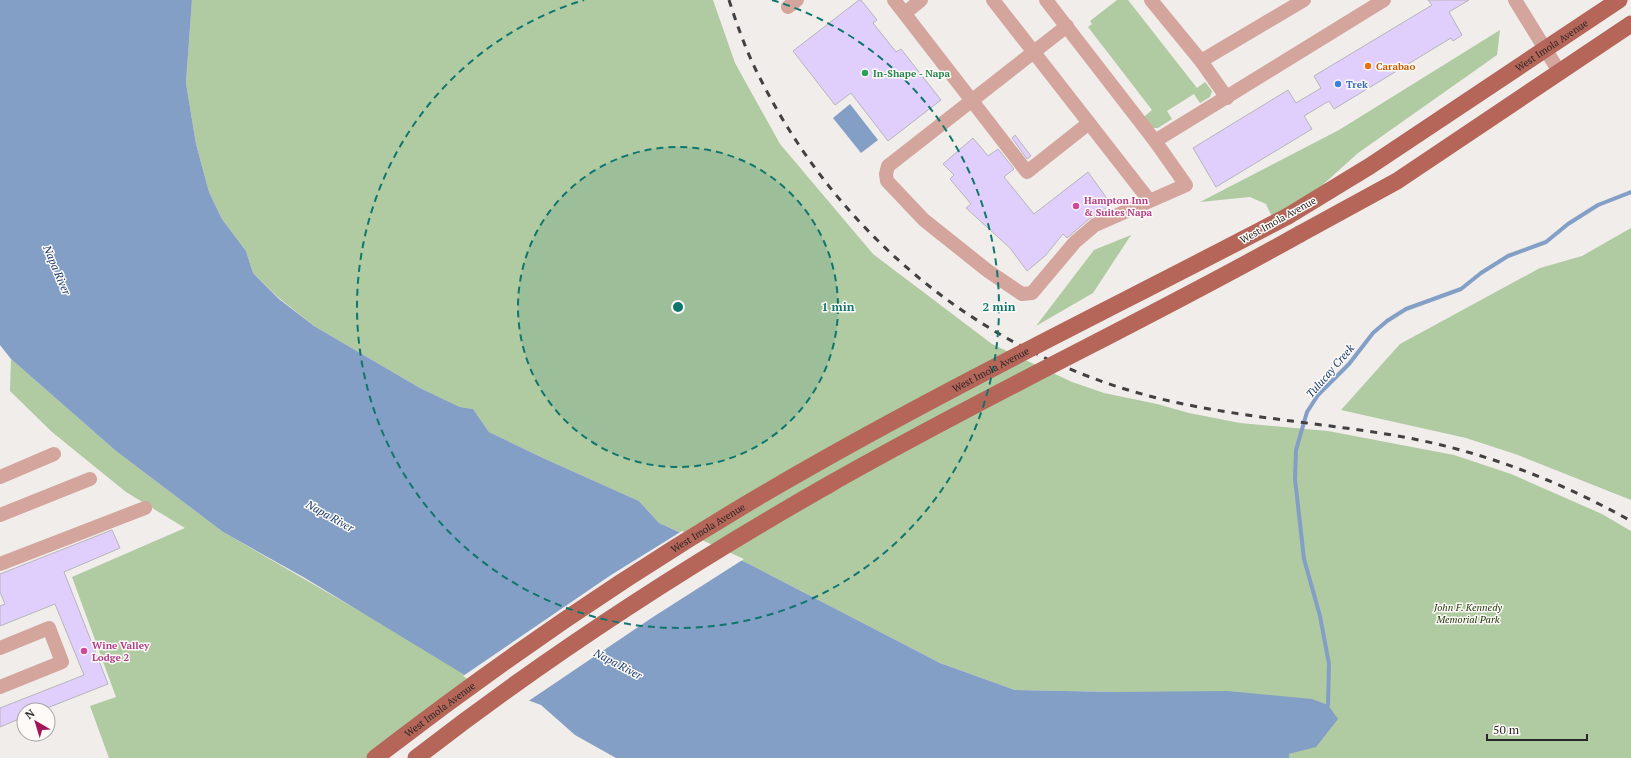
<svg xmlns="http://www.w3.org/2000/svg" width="1631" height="758" viewBox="0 0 1631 758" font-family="'PT Serif',serif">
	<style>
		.green { fill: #b0caa1 }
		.water { fill: #839fc5 }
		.pier { fill: #f0edeb }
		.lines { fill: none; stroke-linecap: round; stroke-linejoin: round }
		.stream { stroke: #839fc5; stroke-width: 4 }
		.building { fill: #e0cefc; stroke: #b7b6b9 }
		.minor { stroke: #d3a59d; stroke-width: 14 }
		.major { stroke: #b66659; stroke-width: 17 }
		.rail { stroke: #424040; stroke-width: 3; stroke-dasharray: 7 7; stroke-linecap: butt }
		.major-bridge { stroke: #b66659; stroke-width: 17 }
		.ring { fill: none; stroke: #0f766e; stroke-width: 2; stroke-dasharray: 7 5 }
		.food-dot { fill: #e8710a; stroke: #fdfaf8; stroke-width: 1.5 }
		.leisure-dot { fill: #2e9e5b; stroke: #fdfaf8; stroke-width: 1.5 }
		.shop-dot { fill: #3f7fe0; stroke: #fdfaf8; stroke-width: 1.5 }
		.hotel-dot { fill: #d1479c; stroke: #fdfaf8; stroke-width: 1.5 }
		.labels { text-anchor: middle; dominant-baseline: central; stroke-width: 3; stroke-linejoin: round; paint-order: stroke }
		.street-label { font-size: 10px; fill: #282626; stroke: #fdfaf8 }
		.food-label { font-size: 10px; font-weight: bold; fill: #c56008; stroke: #fdfaf8; text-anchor: start }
		.leisure-label { font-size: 10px; font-weight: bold; fill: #27864d; stroke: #fdfaf8; text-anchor: start }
		.shop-label { font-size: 10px; font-weight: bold; fill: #366cbe; stroke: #fdfaf8; text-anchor: start }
		.hotel-label { font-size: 10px; font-weight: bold; fill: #b23c85; stroke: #fdfaf8; text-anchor: start }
		.park-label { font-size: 10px; font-style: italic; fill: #193103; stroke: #fdfaf8 }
		.water-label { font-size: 11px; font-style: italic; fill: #143969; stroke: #fdfaf8 }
		.centre { fill: #0f766e; stroke: #fdfaf8; stroke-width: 2 }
		.ring-label { font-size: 12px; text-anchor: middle; font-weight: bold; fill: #0f766e; stroke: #fdfaf8; stroke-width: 3; stroke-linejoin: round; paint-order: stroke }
	</style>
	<rect width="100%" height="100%" fill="#f0edeb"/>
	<g class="green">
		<polygon points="192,0 713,0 735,63 780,144 873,254 992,344 1072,382 1104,393 1157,404 1189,413 1240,423 1328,431 1454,455 1511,474 1602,514 1631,531 1631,758 1289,758 1289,754 1316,746 1117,692 1015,690 940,663 749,564 659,523 639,501 543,458 489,432 473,409 460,407 420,388 314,326 279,298 253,273 246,251 222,219 209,192 196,144 186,83"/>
		<polygon points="1117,0 1128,0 1197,88 1205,82 1212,91 1210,97 1200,103 1194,94 1167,111 1172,119 1158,128 1152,128 1145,118 1145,116 1152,110 1088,27 1092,24 1090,21"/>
		<polygon points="1500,30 1497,55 1358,153 1288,216 1275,223 1266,204 1250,197 1200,202 1339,130"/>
		<polygon points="1631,228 1631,500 1518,455 1466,438 1341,410 1400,344 1540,268 1582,256"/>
		<polygon points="1131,235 1093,293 1036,326 1094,250"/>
		<polygon points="11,359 116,451 223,532 479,680 375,758 109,758 90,706 116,697 72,577 185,528 126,492 52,432 10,391"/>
	</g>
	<g class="water">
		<polygon points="0,0 192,0 186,83 196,144 209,192 222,219 246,251 253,273 279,299 314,326 420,388 460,407 473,409 489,432 543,458 639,501 659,523 749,564 940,663 1015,690 1117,692 1227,691 1312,699 1328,705 1338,719 1316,747 1289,754 1289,758 616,758 575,735 541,705 473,680 305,578 223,532 116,451 11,359 0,345"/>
		<polygon points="850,104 878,140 861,153 833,118"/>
	</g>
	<polygon class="pier" points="682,531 744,559 653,617 527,702 472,682 463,676 611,575"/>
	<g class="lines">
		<polyline class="stream" points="1325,707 1328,705 1329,664 1320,616 1304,559 1295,479 1296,450 1307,412 1318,395 1349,364 1373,333 1387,321 1406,309 1461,289 1481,273 1508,256 1546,242 1568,224 1598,205 1631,192"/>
	</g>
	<g class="building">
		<polygon points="859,0 861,0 877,20 873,23 896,52 901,49 941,100 888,141 851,93 835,105 793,51"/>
		<polygon points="1428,0 1469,0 1449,12 1462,35 1453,41 1451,38 1334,109 1329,101 1304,116 1312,129 1216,187 1193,148 1288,90 1296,103 1321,88 1314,76 1432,5"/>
		<polygon points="1015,135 1031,156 1027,159 1012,138"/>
		<polygon points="973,138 988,156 998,149 1014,169 1004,177 1034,214 1088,172 1111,204 1098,214 1089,219 1067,238 1063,234 1045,256 1027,271 1010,248 966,208 971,204 950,179 954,175 943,164"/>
		<polygon points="112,530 120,548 64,572 108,684 42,710 24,710 24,717 0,727 0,708 84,675 55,604 0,626 0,606 5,604 0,592 0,574"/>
	</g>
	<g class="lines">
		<g class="minor">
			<polyline points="894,0 1027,172 1089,123"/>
			<polyline points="993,0 1149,200"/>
			<polyline points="1046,0 1155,141 1186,185 1095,225 1075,242 1032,293 1022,294 988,271 924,220 887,181 886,174 888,166 1067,26"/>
			<polyline points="1151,0 1201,61 1227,98"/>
			<polyline points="1515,0 1560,73"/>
			<polyline points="788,7 797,0"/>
			<polyline points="905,13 921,0"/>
			<polyline points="1201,61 1304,0"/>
			<polyline points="1155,141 1384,0"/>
			<polyline points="0,477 54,454"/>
			<polyline points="0,515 90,479"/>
			<polyline points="0,564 145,508"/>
			<polyline points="0,648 49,628 62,662 0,687"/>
		</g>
		<g class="major">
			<path id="s1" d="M1288 216 1370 166 1619 0"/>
			<polyline points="1300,234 1397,181 1631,24"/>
		</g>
		<path class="rail" d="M729 0C738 28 748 56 762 82 842 239 985 355 1157 398 1234 417 1314 422 1392 435 1477 449 1556 479 1631 521"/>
		<g class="major-bridge">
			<path id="s2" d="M375 758C516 649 664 549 819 462 973 375 1132 298 1288 216"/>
			<path d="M416 758C546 657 686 566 830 484 984 396 1145 321 1300 234"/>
		</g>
	</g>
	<circle cx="678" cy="307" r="160" fill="#0f766e" fill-opacity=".12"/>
	<g class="ring">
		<circle cx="678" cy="307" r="160"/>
		<path d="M772 0A321 321 0 1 1 584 0"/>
	</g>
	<circle class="food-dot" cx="1368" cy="66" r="4"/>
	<circle class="leisure-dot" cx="865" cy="73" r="4"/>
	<circle class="shop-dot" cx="1338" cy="84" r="4"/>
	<g class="hotel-dot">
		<circle cx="1076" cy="206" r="4"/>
		<circle cx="84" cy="651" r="4"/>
	</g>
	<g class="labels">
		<g class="street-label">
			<text stroke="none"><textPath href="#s1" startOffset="314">West Imola Avenue</textPath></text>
			<text transform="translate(1278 220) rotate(-29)">West Imola Avenue</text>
			<text stroke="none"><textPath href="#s2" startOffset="729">West Imola Avenue</textPath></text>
			<text stroke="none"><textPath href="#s2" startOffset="405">West Imola Avenue</textPath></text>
			<text stroke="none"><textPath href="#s2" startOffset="81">West Imola Avenue</textPath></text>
		</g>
		<g class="food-label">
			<text x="1376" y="66">Carabao</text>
		</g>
		<g class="leisure-label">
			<text x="873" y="73">In-Shape - Napa</text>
		</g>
		<g class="shop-label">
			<text x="1346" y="84">Trek</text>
		</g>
		<g class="hotel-label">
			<text x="1084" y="200">Hampton Inn<tspan x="1084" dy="12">&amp; Suites Napa</tspan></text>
			<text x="92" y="645">Wine Valley<tspan x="92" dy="12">Lodge 2</tspan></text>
		</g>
		<g class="park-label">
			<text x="1468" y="607">John F. Kennedy<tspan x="1468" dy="12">Memorial Park</tspan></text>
		</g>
		<g class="water-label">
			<text transform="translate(57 270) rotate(67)">Napa River</text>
			<text transform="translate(1330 371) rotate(-49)">Tulucay Creek</text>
			<text transform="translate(330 516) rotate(29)">Napa River</text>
			<text transform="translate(618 664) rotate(28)">Napa River</text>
		</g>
	</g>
	<circle cx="678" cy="307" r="6" class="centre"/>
	<g class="ring-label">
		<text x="838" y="311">1 min</text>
		<text x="999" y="311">2 min</text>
	</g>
	<g transform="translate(36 722) rotate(322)"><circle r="19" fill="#fdfaf8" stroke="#a8a5a4"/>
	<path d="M0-3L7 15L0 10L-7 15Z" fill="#a41458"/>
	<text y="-6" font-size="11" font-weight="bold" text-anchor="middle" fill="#282626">N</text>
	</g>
	<path d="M1487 734v6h100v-6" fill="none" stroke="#282626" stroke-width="2"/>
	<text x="1493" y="734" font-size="12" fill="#282626" stroke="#fdfaf8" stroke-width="3" paint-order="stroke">50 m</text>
</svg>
